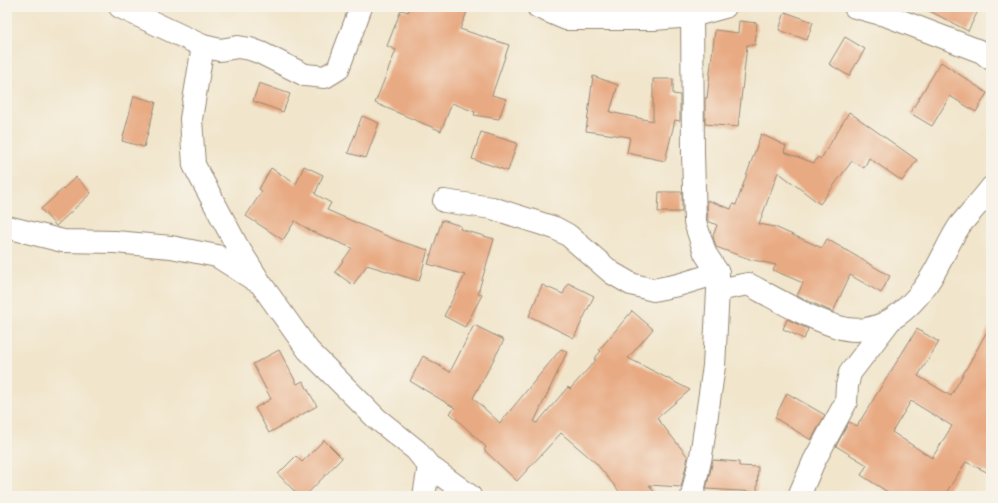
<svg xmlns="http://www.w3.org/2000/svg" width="998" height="503" viewBox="0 0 998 503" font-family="Dekko,sans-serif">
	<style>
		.building { fill: #e8aa83; fill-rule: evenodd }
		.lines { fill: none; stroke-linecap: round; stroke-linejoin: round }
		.street-casing { stroke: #968874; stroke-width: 24 }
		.street { stroke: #fff; stroke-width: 22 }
	</style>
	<rect width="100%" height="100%" fill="#f7f3e8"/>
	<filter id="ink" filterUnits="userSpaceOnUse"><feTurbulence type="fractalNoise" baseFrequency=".025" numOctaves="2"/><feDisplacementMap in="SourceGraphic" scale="8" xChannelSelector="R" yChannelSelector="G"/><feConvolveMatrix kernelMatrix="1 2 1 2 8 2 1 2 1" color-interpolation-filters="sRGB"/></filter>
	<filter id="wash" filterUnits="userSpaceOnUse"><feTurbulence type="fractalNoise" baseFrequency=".012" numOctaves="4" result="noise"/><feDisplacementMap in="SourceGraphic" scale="16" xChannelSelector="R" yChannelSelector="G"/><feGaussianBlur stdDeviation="0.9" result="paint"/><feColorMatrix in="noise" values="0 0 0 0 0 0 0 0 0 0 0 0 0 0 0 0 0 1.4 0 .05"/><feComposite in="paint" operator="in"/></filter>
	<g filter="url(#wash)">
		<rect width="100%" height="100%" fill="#f1e5cb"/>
		<g id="blocks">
			<g class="building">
				<polygon points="410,7 469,7 460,29 509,45 492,95 506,99 499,119 474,115 475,112 452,103 441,131 375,103 396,50 387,46 401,10 408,12"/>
				<polygon points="922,7 980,7 968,31"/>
				<polygon points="785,12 813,22 807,40 779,30"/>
				<polygon points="739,21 757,23 755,45 747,45 738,127 705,124 705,98 707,98 715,30 738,33"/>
				<polygon points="845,37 865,49 849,76 829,64"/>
				<polygon points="941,62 987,93 976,112 950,96 932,126 910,113"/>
				<polygon points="593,76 618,85 610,112 653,121 653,79 673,79 673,94 680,95 680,121 675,120 665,161 627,153 630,137 586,131"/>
				<polygon points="259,83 290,94 283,112 253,101"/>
				<polygon points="134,96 156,102 144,147 122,141"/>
				<polygon points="849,112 917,160 902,181 869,158 864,168 852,161 820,204 778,172 759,224 775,227 822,248 827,239 890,276 881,293 850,275 833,312 797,296 803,283 773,270 776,265 749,259 716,247 713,236 717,225 708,221 707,200 731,209 733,204 736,205 761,134 786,146 784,152 814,163 818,157 821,159"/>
				<polygon points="362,116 379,123 366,158 348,153"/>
				<polygon points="481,132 517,143 508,171 472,159"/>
				<polygon points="304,166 323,175 315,194 331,203 327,210 396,240 428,250 419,281 367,265 353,285 335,272 352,248 311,231 295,221 283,240 246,216 262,191 259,189 271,168 296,184"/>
				<polygon points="76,177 91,193 56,226 41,209"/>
				<polygon points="659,192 682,192 682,212 658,212"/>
				<polygon points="442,220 461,226 460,229 494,239 478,293 482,295 465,327 444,316 465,275 428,264"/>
				<polygon points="568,283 594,296 574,338 529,316 542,285 563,294"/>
				<polygon points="632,311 653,329 628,358 690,390 657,418 688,457 681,487 649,485 657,496 623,496 596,463 561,433 517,481 484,450 486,447 450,413 455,408 410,381 423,356 450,372 474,325 504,340 473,398 500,423 561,349 567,352 534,422 537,423 568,387 570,389 596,360 594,359 601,351 599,350"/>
				<polygon points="787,319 808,329 804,339 783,329"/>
				<path d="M991 324V474L966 462 944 496H894L861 475 867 465 836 446 849 422 857 426 917 329 939 342 918 376 951 396ZM911 401 952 426 932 458 892 432Z"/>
				<polygon points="279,350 297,384 303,381 317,406 269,433 255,408 271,399 253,364"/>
				<polygon points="787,393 825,415 811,440 775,418"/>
				<polygon points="324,440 342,458 305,496 299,496 278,474 296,456 302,462"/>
				<polygon points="713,460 739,462 739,466 758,467 757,492 706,489"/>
			</g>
		</g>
	</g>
	<g filter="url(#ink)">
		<use href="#blocks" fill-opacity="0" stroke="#968874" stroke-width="1"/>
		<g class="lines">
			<defs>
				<g id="street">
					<polyline points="120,7 203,46 220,50 238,47 250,49 261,53 305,75 325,77 338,69 361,7"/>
					<polyline points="538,7 566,19 654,19 692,16 725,7"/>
					<polyline points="692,7 693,153 695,222 705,253 718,273 718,290 714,366 701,456 692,496"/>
					<polyline points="855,7 888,16 982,52 991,59"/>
					<polyline points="203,46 191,119 194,165 236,244 261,284 308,350 376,418 416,450 429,466 470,496"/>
					<polyline points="444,201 492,208 555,228 568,235 612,273 631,284 653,290 678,285 718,273"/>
					<polyline points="7,227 63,241 115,242 171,247 217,256 256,281"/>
					<path d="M718 290 748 284C776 299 805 316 835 326 877 341 912 309 932 276 942 260 949 241 960 225 970 213 981 201 991 188"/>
					<polyline points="424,496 429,466"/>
					<polyline points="799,496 814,461 846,402 847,386 850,373 889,322"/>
				</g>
			</defs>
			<use href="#street" class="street-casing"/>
			<use href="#street" class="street"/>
		</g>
	</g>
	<rect width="998" height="503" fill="none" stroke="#f7f3e8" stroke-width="24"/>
</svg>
